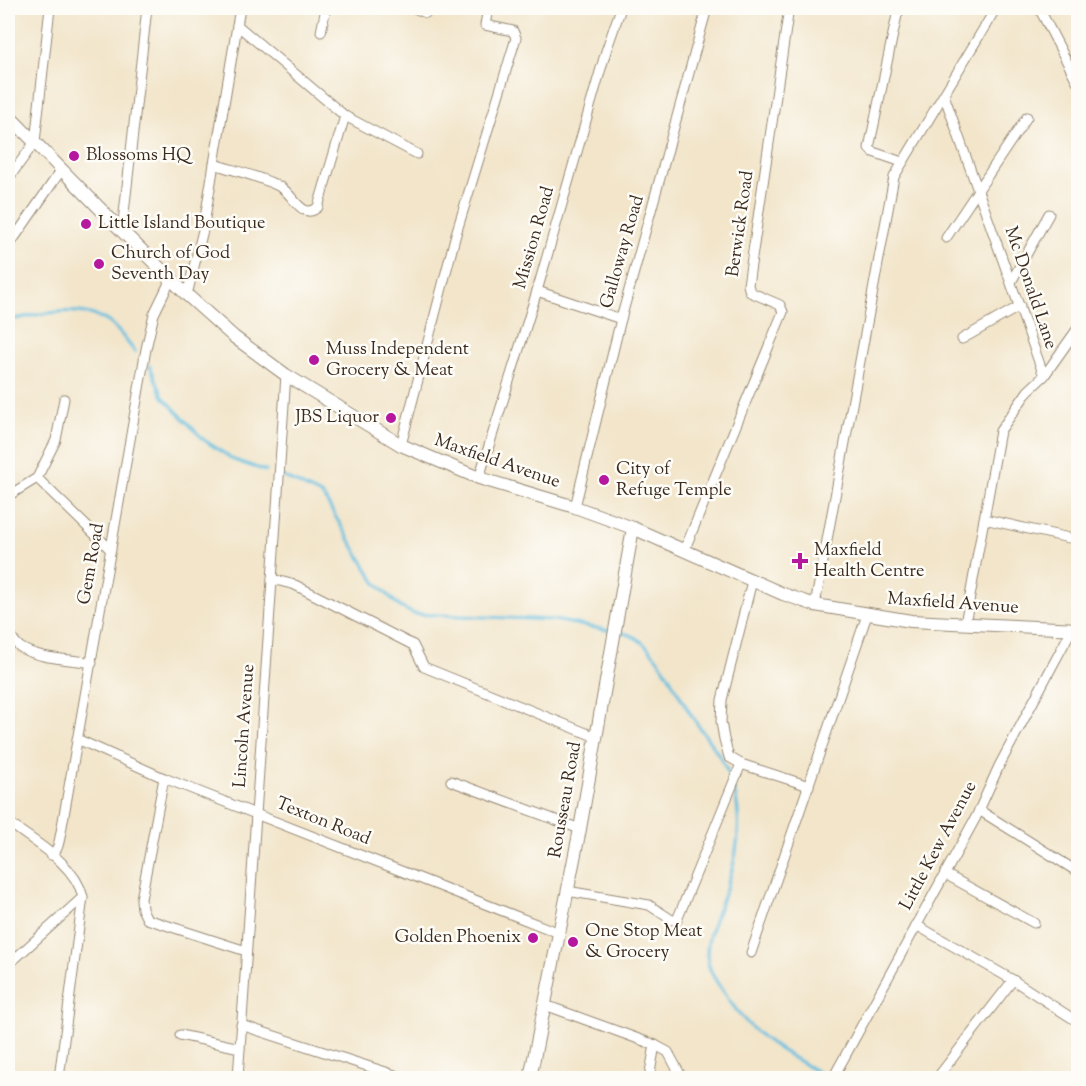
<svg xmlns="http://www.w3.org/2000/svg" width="1086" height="1086" viewBox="0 0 1086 1086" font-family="'Sorts Mill Goudy',serif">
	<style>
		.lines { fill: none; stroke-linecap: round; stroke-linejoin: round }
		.stream { stroke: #62bee0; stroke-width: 3 }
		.street-casing { stroke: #968874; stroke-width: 11 }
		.secondary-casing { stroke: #968874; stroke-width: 14 }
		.street { stroke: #fff; stroke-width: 9 }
		.secondary { stroke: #fff; stroke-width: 12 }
		.poi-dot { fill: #b5179e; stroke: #fdfcf7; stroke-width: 2 }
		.labels { text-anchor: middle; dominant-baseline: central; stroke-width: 5; stroke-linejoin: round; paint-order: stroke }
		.poi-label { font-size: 18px; fill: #3b2a1e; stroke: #fdfcf7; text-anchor: start }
		.street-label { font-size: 18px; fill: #3b2a1e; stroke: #fdfcf7 }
	</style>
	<rect width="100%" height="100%" fill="#fdfcf7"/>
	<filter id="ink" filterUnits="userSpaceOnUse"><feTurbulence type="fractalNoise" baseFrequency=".0167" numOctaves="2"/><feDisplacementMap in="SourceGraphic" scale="12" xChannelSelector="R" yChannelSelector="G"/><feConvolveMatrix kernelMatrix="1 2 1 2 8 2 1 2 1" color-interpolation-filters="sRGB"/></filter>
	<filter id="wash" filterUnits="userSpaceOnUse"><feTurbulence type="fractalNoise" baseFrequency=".008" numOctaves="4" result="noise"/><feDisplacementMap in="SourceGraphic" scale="24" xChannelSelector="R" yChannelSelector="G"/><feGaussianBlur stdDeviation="1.35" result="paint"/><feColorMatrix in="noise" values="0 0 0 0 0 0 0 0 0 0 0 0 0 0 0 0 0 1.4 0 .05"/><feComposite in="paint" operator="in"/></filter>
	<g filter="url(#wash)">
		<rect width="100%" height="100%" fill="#f2e5ca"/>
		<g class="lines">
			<g class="stream">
				<path d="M8 320C39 315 78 303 107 321 118 328 127 342 135 352"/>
				<polyline points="150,366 163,397 204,440 234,460 266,471"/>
				<polyline points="280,475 323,496 375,582 400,607 414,614 554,620 612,631"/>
				<path d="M619 632C630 634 639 638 647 647 667 666 675 690 690 713 703 735 724 756 731 781"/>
				<path d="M734 790C743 821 737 859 726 889 719 909 707 933 707 955 708 970 715 980 724 992 732 1005 741 1017 752 1028 774 1049 803 1063 828 1078"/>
			</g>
		</g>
	</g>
	<g filter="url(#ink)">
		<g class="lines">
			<defs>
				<g id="street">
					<polyline points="414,8 426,13"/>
					<polyline points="901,8 897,15 869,148 873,152 902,162"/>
					<polyline points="1039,8 1078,83"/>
					<polyline points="237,25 345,116 417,154"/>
					<polyline points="321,32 326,8"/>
					<polyline points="944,95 1044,376 1028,391 1000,431 965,624"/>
					<path d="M214 164C235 171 264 177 282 188 293 195 303 221 318 207L345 116"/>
					<polyline points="8,179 35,142 50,8"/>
					<polyline points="122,231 147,8"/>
					<polyline points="946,238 1027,117"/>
					<polyline points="8,247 62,169"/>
					<polyline points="1011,282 1049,214"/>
					<polyline points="537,291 621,319"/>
					<polyline points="187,295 203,230 240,8"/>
					<polyline points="962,339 1020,306"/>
					<polyline points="1044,376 1078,328"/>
					<polyline points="401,445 456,234 516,38 513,31 485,25 488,8"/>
					<polyline points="37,478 111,550"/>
					<polyline points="479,478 537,291 606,51 621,8"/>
					<polyline points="8,496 37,478 56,440 64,399"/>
					<polyline points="575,507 621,319 707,8"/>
					<polyline points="984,519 1078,540"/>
					<polyline points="684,551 783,312 780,305 750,292 748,285 789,8"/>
					<polyline points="272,579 295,585 413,645 424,667 596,737"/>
					<polyline points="752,581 722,700 721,722 724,739 729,757 741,764 809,786"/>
					<polyline points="815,605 894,177 996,8"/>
					<path d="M8 632C11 637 15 643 20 647 38 659 70 659 92 663"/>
					<polyline points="77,739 164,778 559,933"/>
					<polyline points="164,778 141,899 142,909 147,919 246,951"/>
					<polyline points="451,781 580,829"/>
					<polyline points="979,810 1078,872"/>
					<path d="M8 822C34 842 75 863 83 897L59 1078"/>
					<path d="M51 855C59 850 59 841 61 832L146 349 154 314 171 279"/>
					<polyline points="945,874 1034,923"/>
					<polyline points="567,891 649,905 672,920 677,920 741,764"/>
					<polyline points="916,925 1013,980 1078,1022"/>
					<polyline points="751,953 867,615"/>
					<polyline points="8,965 83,897"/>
					<polyline points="545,1005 655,1045 668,1052 682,1078"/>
					<polyline points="241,1025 404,1078"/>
					<polyline points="180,1035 240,1048"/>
					<polyline points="238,1078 286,375"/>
					<polyline points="649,1078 655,1045"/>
					<polyline points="833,1078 976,817 999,766 1072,629"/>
					<polyline points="937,1078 1013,980"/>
				</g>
				<g id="secondary">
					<polyline points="8,115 122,231 187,295 234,337 286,375 401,445 479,478 575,507 633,528 783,594 815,605 911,621 1078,629"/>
					<polyline points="530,1078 580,829 633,528"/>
				</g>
			</defs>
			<use href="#street" class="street-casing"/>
			<use href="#secondary" class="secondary-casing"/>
			<use href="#street" class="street"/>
			<use href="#secondary" class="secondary"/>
		</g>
	</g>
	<g class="poi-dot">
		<circle cx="74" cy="156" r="6"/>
		<circle cx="86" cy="224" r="6"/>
		<circle cx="99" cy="264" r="6"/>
		<circle cx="314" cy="360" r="6"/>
		<circle cx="391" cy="418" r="6"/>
		<circle cx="604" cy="480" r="6"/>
		<path d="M797 552h6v6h6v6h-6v6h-6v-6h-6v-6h6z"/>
		<circle cx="533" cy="938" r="6"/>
		<circle cx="573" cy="942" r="6"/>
	</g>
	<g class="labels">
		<g class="poi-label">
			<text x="86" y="156">Blossoms HQ</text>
			<text x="98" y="224">Little Island Boutique</text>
			<text x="111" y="254">Church of God<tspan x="111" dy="21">Seventh Day</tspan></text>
			<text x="326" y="350">Muss Independent<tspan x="326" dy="21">Grocery &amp; Meat</tspan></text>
			<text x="379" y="418" text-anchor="end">JBS Liquor</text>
			<text x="616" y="470">City of<tspan x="616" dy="21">Refuge Temple</tspan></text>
			<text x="814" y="551">Maxfield<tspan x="814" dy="21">Health Centre</tspan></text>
			<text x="585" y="932">One Stop Meat<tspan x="585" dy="21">&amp; Grocery</tspan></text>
			<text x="521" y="938" text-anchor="end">Golden Phoenix</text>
		</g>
		<g class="street-label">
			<text transform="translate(741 224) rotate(-82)">Berwick Road</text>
			<text transform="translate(535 238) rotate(-74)">Mission Road</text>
			<text transform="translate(623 252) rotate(-74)">Galloway Road</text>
			<text transform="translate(1030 288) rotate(71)">Mc Donald Lane</text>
			<text transform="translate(497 462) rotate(19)">Maxfield Avenue</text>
			<text transform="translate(92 564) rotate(-80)">Gem Road</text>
			<text transform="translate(953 604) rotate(4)">Maxfield Avenue</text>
			<text transform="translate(245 726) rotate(-86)">Lincoln Avenue</text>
			<text transform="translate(566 800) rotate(-80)">Rousseau Road</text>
			<text transform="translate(323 822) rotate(22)">Texton Road</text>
			<text transform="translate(939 846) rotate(-62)">Little Kew Avenue</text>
		</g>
	</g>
	<rect width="1086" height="1086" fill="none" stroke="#fdfcf7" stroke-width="30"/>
</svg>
